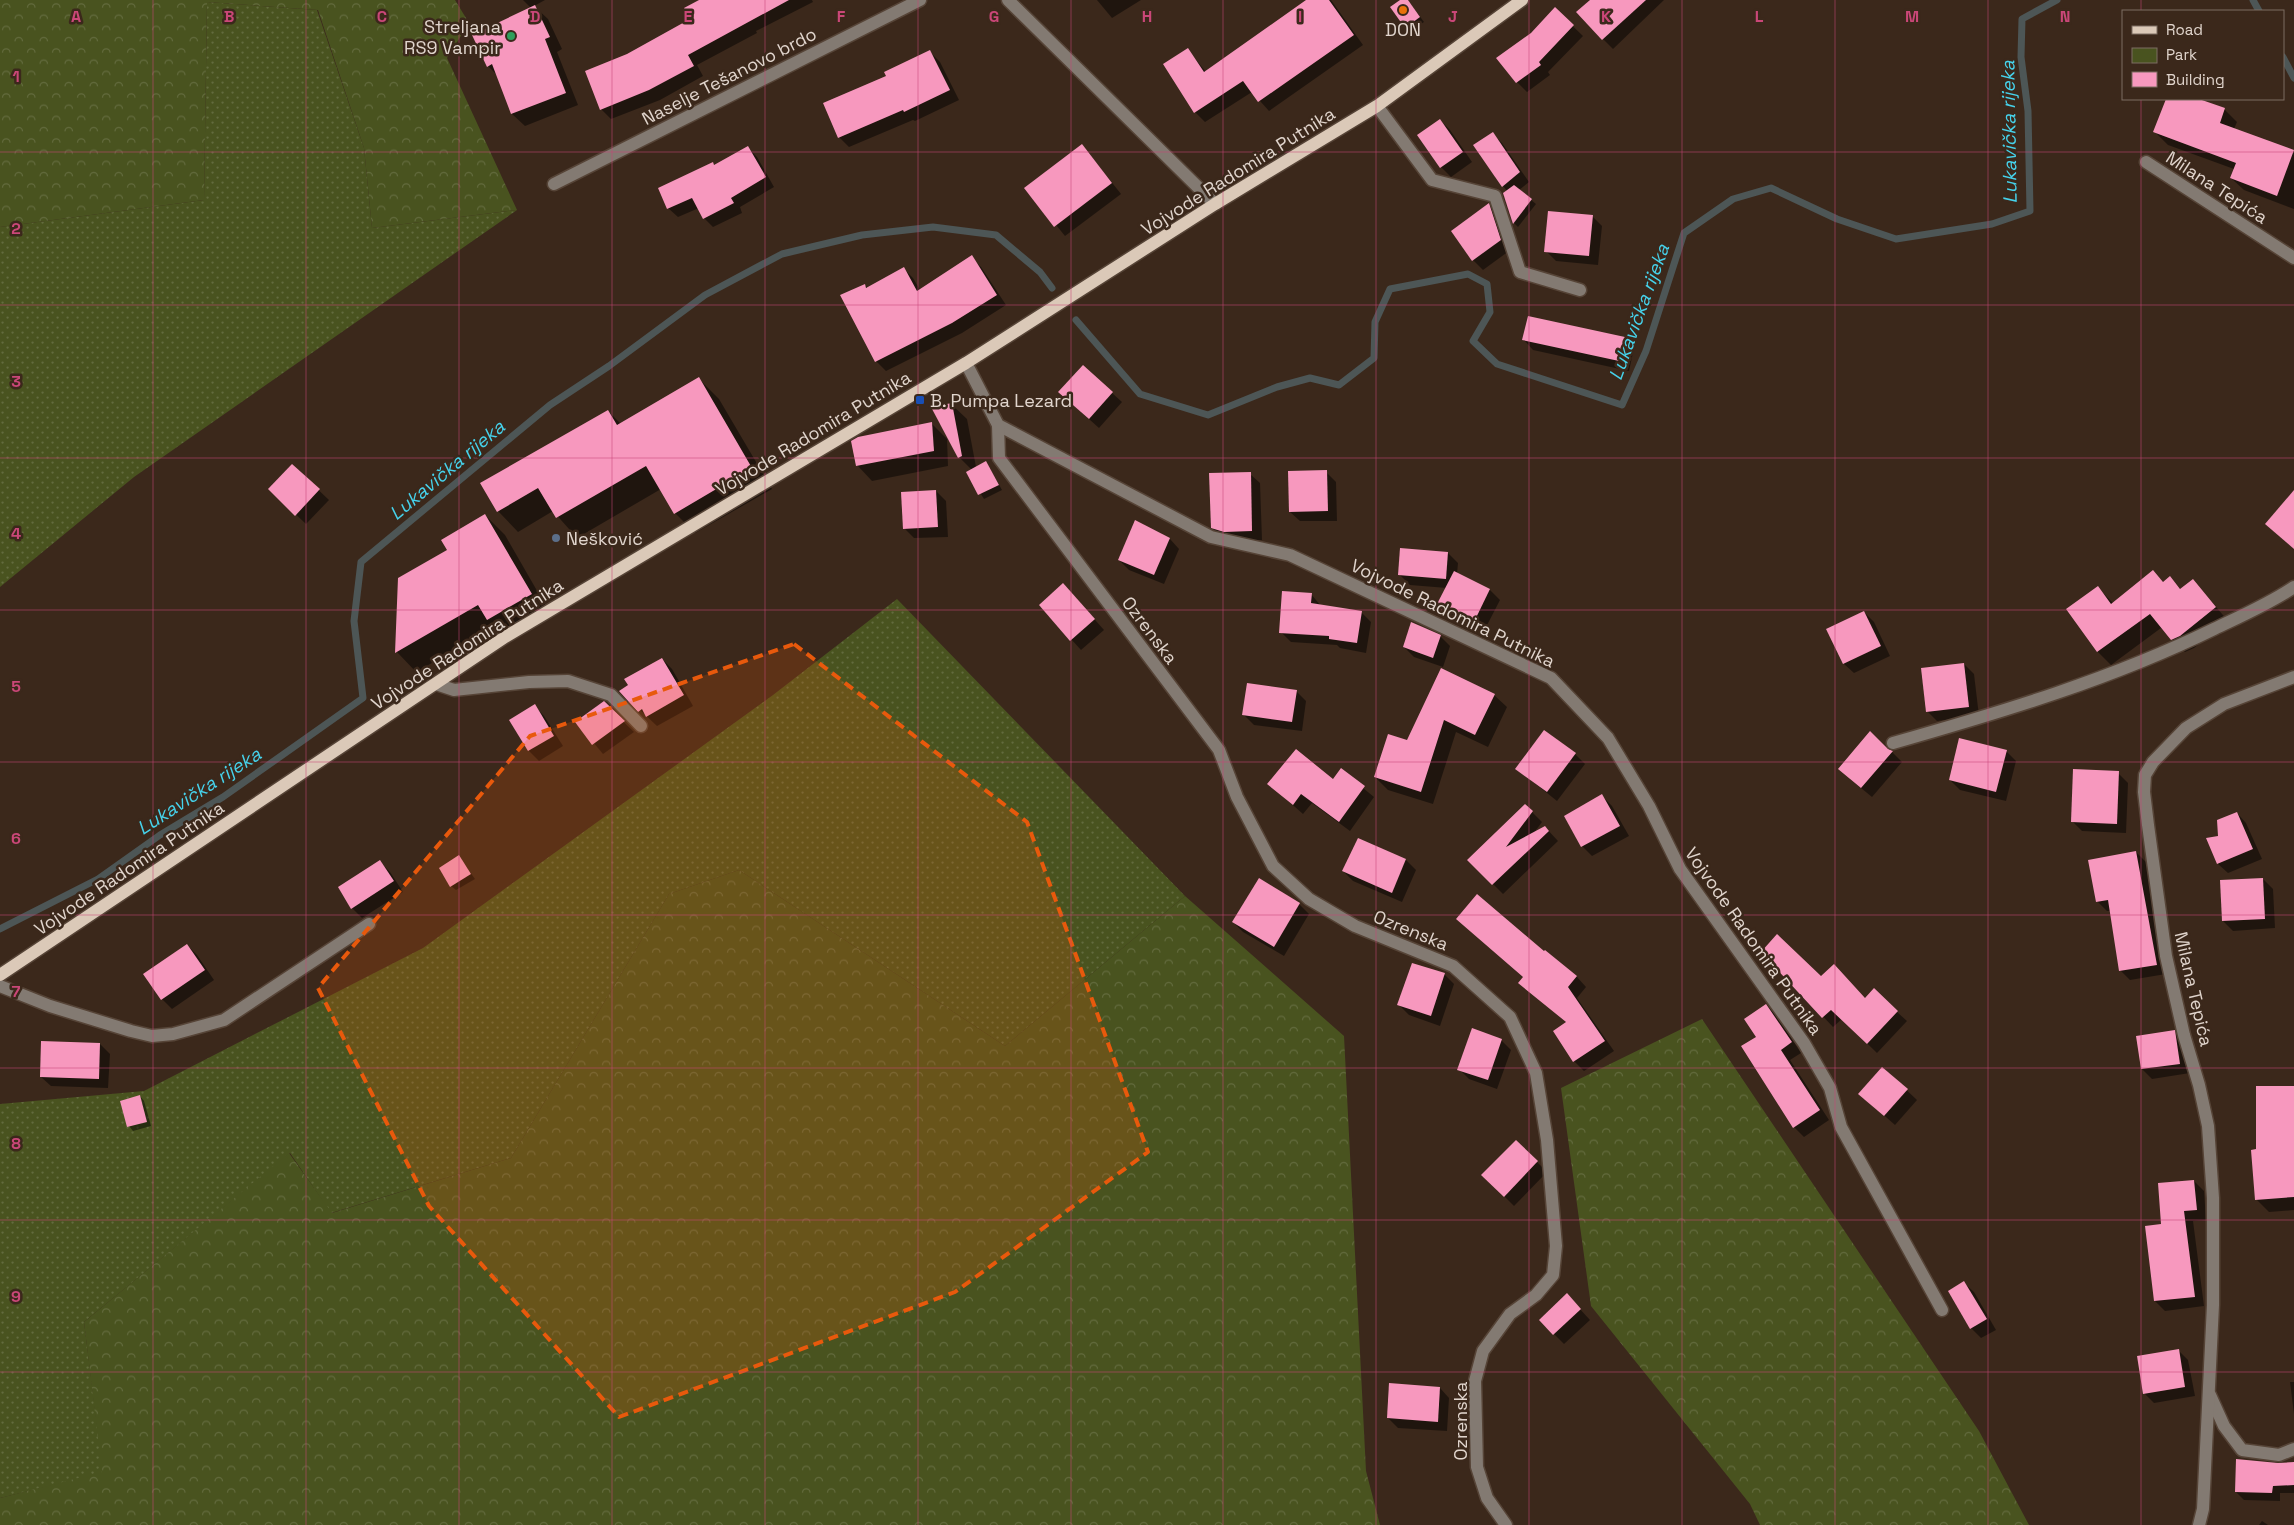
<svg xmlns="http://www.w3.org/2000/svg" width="2294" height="1525" viewBox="0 0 2294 1525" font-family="'Space Grotesk',sans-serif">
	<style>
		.green { fill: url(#green-dots) }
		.forest { fill: url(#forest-crowns) }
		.shadow { fill: #0007 }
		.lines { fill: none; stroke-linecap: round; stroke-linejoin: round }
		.stream { stroke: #4d5656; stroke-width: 7 }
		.building { fill: #f798be }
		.minor-casing { stroke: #564437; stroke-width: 15 }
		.major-casing { stroke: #564437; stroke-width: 15 }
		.minor { stroke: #837a72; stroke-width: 12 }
		.major { stroke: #dbc9b8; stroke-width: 12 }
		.marked { fill: #e8590c; fill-opacity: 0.2; stroke: #e8590c; stroke-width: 4; stroke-dasharray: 10 6; stroke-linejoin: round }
		.grid { fill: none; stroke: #ca4778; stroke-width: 1; stroke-opacity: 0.55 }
		.food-dot { fill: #e8710a; stroke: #3b281b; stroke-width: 2 }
		.leisure-dot { fill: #2e9e5b; stroke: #3b281b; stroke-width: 2 }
		.transit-dot { fill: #1a4fb4; stroke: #3b281b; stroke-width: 2 }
		.service-dot { fill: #5c6f8a; stroke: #3b281b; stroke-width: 2 }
		.labels { text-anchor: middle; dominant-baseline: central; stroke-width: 5; stroke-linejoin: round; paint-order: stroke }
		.poi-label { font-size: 18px; fill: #e1d5cd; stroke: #3b281b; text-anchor: start }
		.street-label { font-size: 18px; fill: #e1d5cd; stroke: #3b281b }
		.water-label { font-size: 19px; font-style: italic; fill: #46d2eb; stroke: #3b281b }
		.grid-label { font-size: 16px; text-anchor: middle; font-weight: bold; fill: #ca4778; stroke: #3b281b; stroke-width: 5; stroke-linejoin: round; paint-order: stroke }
	</style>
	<defs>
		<pattern id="green-dots" width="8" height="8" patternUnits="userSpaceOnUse" patternTransform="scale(1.25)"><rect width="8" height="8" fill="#49531f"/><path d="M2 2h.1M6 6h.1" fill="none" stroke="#636b3e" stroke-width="1.8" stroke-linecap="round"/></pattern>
		<pattern id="forest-crowns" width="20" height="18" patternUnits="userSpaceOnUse" patternTransform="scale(1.25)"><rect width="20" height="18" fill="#49531f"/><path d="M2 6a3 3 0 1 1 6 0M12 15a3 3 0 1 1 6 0" fill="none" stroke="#636b3e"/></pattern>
	</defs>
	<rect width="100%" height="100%" fill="#3b281b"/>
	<g class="green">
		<polygon points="207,2 317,10 364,148 372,228 517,210 134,477 0,587 0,227 204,200"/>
		<polygon points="897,599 1185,896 1005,1046 739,870 669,894 511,1158 331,1213 290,1153 84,1322 103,1473 0,1498 0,1104 144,1091 423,948 773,695"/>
	</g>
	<g class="forest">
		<polygon points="0,0 455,0 469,23 447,58 517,210 372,228 364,148 318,10 207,2 204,200 0,227"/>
		<polygon points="739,870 1005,1046 1185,896 1344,1036 1366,1471 1380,1525 0,1525 0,1498 102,1472 84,1322 289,1153 332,1213 511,1158 669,894"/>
		<polygon points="1702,1019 1979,1431 2029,1525 1760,1525 1750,1504 1591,1306 1561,1088"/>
	</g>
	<g class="shadow">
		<polygon points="523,0 545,0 534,6 548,19 562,49 557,52 578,105 525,126 512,114 497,75 488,66 531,8"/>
		<polygon points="702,0 812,0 813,2 756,31 757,33 697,65 703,76 660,100 611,119 601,109 627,55 692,20"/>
		<polygon points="1097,0 1141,0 1112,18"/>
		<polygon points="1308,0 1331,0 1363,45 1269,111 1252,92 1205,122 1195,112 1188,50 1206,72"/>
		<polygon points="1402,0 1409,2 1424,22 1410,31 1406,27"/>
		<polygon points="1592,0 1664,0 1613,49 1603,39"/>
		<polygon points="1555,9 1583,36 1548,72 1550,75 1527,92 1517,82 1532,34"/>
		<polygon points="930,52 940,62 959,100 915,121 913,120 849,147 839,137 888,76"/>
		<polygon points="2167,99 2195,99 2225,110 2237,122 2234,129 2294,152 2294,209 2244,190 2231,178 2234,169 2168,145 2155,132"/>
		<polygon points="1440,120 1450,130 1472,162 1451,177 1441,167"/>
		<polygon points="1492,133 1502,143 1529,182 1519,190 1536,204 1518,227 1514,223 1504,194 1507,191 1503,186"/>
		<polygon points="1082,145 1121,194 1065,236 1026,188"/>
		<polygon points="748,148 757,157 774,187 740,207 742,213 713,227 704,218 699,208 678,217 668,208 715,166"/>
		<polygon points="1489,205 1498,215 1509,251 1483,270 1473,260 1452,231"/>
		<polygon points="1592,216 1602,226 1598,265 1556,261 1546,251"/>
		<polygon points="971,257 981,267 1006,305 962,333 886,371 876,361 864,285 868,288 903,268 913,278 920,290"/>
		<polygon points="1624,338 1634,348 1629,371 1533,350 1524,340"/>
		<polygon points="699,379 719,399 772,489 695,533 675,513 661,489 577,538 553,511 518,532 498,511 482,484 608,411 621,424"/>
		<polygon points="1112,393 1122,402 1099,428 1070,402"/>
		<polygon points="951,404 967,419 976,467 986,462 1002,490 984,499 967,472 972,470 959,457"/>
		<polygon points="932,424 947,439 948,466 872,481 857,465"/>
		<polygon points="292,465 329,500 306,524 269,489"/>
		<polygon points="1326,472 1336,482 1337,521 1300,521 1290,512"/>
		<polygon points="1250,474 1260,483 1262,540 1235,541 1222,537 1212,527"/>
		<polygon points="936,491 946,501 948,537 914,538 904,528"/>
		<polygon points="485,515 505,535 551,615 508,639 495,627 416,672 397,652 400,579 448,551"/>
		<polygon points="1170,539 1179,549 1164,584 1129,570 1119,560"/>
		<polygon points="1448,553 1458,563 1457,574 1490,590 1500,600 1484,631 1449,613 1439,603 1447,588 1410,585 1400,575"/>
		<polygon points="2153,572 2164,583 2170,578 2181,590 2193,580 2228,621 2194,648 2185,652 2161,628 2111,665 2098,652 2068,610 2098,588 2114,604"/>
		<polygon points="1311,594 1321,606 1361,612 1371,622 1366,653 1340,648 1337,645 1291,642 1281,632"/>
		<polygon points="1073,595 1104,630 1081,650 1040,605"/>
		<polygon points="1864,612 1874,622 1890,656 1854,673 1844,664 1828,630"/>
		<polygon points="1440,636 1450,646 1443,667 1414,657 1404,647"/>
		<polygon points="662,659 672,669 693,706 657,726 620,691"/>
		<polygon points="1964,664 1974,674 1979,716 1937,721 1927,711"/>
		<polygon points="1441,670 1494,695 1507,707 1488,747 1456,732 1433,804 1388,790 1375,777 1408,742"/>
		<polygon points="1296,691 1306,701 1302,731 1254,725 1244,715"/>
		<polygon points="604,703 634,732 603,754 577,723"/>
		<polygon points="535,706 544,716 563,746 539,761 529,751 510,720"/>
		<polygon points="1887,750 1892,752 1902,762 1872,797 1850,779"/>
		<polygon points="2006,751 2016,761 2006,801 1960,790 1950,780"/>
		<polygon points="1575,754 1585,764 1557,801 1517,769"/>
		<polygon points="1341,770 1374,797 1350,831 1312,803 1303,814 1269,784 1333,781"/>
		<polygon points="2118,773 2128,783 2126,833 2082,831 2072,821"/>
		<polygon points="1602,796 1612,806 1629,836 1592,856 1582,846"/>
		<polygon points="1532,812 1542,822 1533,834 1545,827 1558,841 1503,894 1469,860"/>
		<polygon points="2237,813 2246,823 2262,859 2228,873 2218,864 2220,837"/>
		<polygon points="1358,840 1406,860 1416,870 1402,902 1353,881 1343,871"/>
		<polygon points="2136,852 2146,862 2166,974 2130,980 2120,970 2111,911 2107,911 2097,901"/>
		<polygon points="459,857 475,879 456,890 451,886"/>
		<polygon points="380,862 390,872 403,892 362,918 352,908"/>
		<polygon points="2263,879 2273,889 2275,928 2233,931 2223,921"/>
		<polygon points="1259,880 1299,904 1309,914 1284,956 1243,932 1233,922"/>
		<polygon points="1457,919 1544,953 1546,951 1577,977 1586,987 1577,998 1614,1051 1584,1071 1574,1061 1554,1032 1567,1023 1520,983 1524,978"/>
		<polygon points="187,945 197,955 214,980 172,1009 162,999 145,974"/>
		<polygon points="1762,952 1897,1012 1907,1021 1877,1053 1842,1019 1833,1027"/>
		<polygon points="1444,974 1454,984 1440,1026 1409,1015 1399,1005"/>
		<polygon points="1766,1005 1776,1015 1801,1053 1790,1060 1829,1120 1804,1137 1794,1127 1758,1037"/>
		<polygon points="2174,1032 2184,1042 2190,1073 2152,1079 2142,1069"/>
		<polygon points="1501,1040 1511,1050 1497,1089 1469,1079 1459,1069"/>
		<polygon points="100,1044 110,1054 108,1088 51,1086 41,1077"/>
		<polygon points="1883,1068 1917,1100 1895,1125 1870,1103"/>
		<polygon points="2294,1087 2294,1210 2269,1212 2256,1199 2257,1151"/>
		<polygon points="140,1096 144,1101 151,1126 133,1131 129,1126"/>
		<polygon points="1516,1141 1547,1172 1514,1206 1483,1175"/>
		<polygon points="2194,1181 2204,1191 2206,1220 2193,1221 2204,1306 2165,1311 2155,1301 2162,1225"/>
		<polygon points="1964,1283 1974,1292 1996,1330 1981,1338 1971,1328"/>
		<polygon points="1567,1295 1590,1320 1564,1344 1540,1320"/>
		<polygon points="2178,1350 2188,1360 2195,1396 2154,1403 2144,1393"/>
		<polygon points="2290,1382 2294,1382 2294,1415 2294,1414"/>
		<polygon points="1440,1388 1449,1398 1447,1431 1398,1428 1388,1418"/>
		<polygon points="2294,1464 2294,1493 2280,1493 2280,1501 2244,1500 2236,1492"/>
		<polygon points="2262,1521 2268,1525 2259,1525"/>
	</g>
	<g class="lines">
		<g class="stream">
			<polyline points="2253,0 2259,11"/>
			<polyline points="2283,57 2294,78"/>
			<polyline points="1076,320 1140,394 1208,415 1277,387 1310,378 1339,385 1374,358 1375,322 1390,289 1468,274 1487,284 1490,312 1473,341 1497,364 1622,405 1646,351 1684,233 1733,199 1771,188 1837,219 1896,239 1992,224 2030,211 2028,111 2021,57 2022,19 2057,0"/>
			<polyline points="0,929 98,879 160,835 223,797 363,698 354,621 361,562 550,405 609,366 705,295 782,254 862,235 933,227 996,235 1040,272 1052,288"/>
		</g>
	</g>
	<g class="building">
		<polygon points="699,0 789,0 688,55 694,66 649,90 600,110 585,71 627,54 690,19 684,8"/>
		<polygon points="1306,0 1329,0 1354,35 1258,102 1243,81 1194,113 1163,64 1188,48 1204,72"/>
		<polygon points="1400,0 1408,0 1420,17 1405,28 1390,7"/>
		<polygon points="1590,0 1646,0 1602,40 1576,12"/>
		<polygon points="535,5 550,37 545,39 566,93 511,114 492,64 487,67 472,35"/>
		<polygon points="1555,7 1574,25 1539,62 1541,65 1516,83 1496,58 1531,33"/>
		<polygon points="930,50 950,90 904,112 903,110 838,138 823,103 886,76 884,72"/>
		<polygon points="2166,99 2199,99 2225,108 2220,123 2294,150 2277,196 2230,178 2236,163 2153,132"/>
		<polygon points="1440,119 1463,152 1440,168 1417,135"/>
		<polygon points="1493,132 1520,172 1502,187 1473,145"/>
		<polygon points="1082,144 1112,183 1054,227 1024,188"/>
		<polygon points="748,146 766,177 731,198 734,203 703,219 692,198 667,209 658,188 713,162 714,165"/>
		<polygon points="1514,185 1532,199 1513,224 1503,193"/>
		<polygon points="1489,203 1501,240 1472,261 1451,231"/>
		<polygon points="1548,211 1593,215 1589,256 1544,252"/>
		<polygon points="972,255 997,295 952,323 875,362 840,295 865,284 866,288 904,267 917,291"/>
		<polygon points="1528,316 1625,337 1619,361 1522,340"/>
		<polygon points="1083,365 1113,392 1089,419 1058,392"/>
		<polygon points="699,377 752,468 674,514 646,466 556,518 538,488 497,512 480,483 608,410 617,425"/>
		<polygon points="952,403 962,456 958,458 931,407"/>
		<polygon points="932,422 934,451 856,466 851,441 858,437"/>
		<polygon points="986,461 999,485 978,495 966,472"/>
		<polygon points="292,464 320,489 295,516 268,489"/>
		<polygon points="1327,470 1328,511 1289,512 1288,471"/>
		<polygon points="1251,472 1252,531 1224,532 1211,528 1209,473"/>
		<polygon points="936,490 938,527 903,529 901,492"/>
		<polygon points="2294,490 2294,549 2265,524"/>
		<polygon points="485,514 532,594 487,620 478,605 395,653 398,578 447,550 441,540"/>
		<polygon points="1135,520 1170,538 1154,575 1118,560"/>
		<polygon points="1400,548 1448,552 1446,579 1398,575"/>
		<polygon points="2153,570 2163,582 2170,576 2180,589 2193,579 2216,607 2180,636 2171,640 2150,614 2097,652 2066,609 2098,586 2111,604"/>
		<polygon points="1454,571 1490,589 1474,622 1437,604"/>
		<polygon points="1063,583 1095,619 1070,641 1039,605"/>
		<polygon points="1282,591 1312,593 1311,603 1362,611 1357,643 1329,639 1329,636 1279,633"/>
		<polygon points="1864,611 1881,646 1843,664 1826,629"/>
		<polygon points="1411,622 1441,635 1433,658 1403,647"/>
		<polygon points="662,658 684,695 646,717 642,709 638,712 619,691 628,685 624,679"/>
		<polygon points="1964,663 1969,707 1926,712 1921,668"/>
		<polygon points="1441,668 1495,694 1475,735 1444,720 1421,792 1374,777 1388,734 1407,740"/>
		<polygon points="1247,683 1297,690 1292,722 1242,715"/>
		<polygon points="604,701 625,721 592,745 575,722"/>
		<polygon points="535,704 554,736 528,751 509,720"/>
		<polygon points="1544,730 1576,753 1547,792 1515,769"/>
		<polygon points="1870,731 1888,749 1893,751 1861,788 1838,769"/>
		<polygon points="1959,738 2007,750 1996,792 1949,780"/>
		<polygon points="1296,749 1333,779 1341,768 1365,786 1339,822 1301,794 1293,805 1267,784"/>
		<polygon points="2073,769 2119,771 2117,824 2071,822"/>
		<polygon points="1602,794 1620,826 1581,847 1564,816"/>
		<polygon points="1525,804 1533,811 1506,847 1545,826 1549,831 1492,885 1467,860"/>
		<polygon points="2237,812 2253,849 2217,864 2206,838 2218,836 2217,820"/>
		<polygon points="1358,838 1406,859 1392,893 1342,871"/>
		<polygon points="2136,851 2157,965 2119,971 2108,900 2096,902 2088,860"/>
		<polygon points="459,855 471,874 450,887 439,868"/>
		<polygon points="380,860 394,881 351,909 338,887"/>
		<polygon points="1259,878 1300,903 1274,947 1232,922"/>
		<polygon points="2263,878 2265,919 2222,921 2220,880"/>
		<polygon points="1477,894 1544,951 1545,950 1577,976 1568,987 1605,1041 1573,1062 1553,1031 1566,1022 1518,983 1523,977 1456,919"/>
		<polygon points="1777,934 1821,976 1834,964 1865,998 1874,988 1898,1011 1867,1044 1831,1010 1822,1018 1761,952"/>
		<polygon points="187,944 205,970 161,1000 143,974"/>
		<polygon points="1412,963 1445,973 1431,1016 1397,1005"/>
		<polygon points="1766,1004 1792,1042 1781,1050 1820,1110 1793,1128 1741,1046 1756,1037 1744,1019"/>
		<polygon points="1472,1028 1502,1039 1488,1080 1457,1070"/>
		<polygon points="2175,1030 2180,1064 2141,1069 2136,1036"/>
		<polygon points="41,1041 100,1043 99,1079 40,1077"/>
		<polygon points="1882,1067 1908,1089 1884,1116 1858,1094"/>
		<polygon points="2256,1086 2294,1086 2294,1197 2255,1200 2251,1150 2256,1149"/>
		<polygon points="140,1095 147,1122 127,1127 120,1101"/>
		<polygon points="1516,1140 1538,1161 1504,1197 1481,1175"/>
		<polygon points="2194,1180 2197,1210 2184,1211 2195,1297 2154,1301 2145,1226 2161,1224 2158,1183"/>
		<polygon points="1964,1281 1987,1319 1970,1329 1948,1291"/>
		<polygon points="1567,1293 1581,1309 1553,1335 1539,1320"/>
		<polygon points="2179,1349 2185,1387 2143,1394 2137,1356"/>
		<polygon points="1389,1383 1440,1387 1438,1422 1387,1418"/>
		<polygon points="2236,1459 2278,1463 2294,1462 2294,1485 2273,1486 2272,1493 2235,1492"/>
	</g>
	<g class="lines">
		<defs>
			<g id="minor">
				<polyline points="1008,0 1215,204"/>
				<polyline points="1377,106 1432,180 1495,196 1520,272 1580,290"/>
				<polyline points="2146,162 2294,258"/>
				<polyline points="554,184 920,0"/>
				<polyline points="966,363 998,425 1211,537 1290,555 1551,678 1608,738 1649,806 1680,869 1804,1043 1830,1088 1841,1127 1942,1310"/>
				<polyline points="998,425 999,458 1219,750 1237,797 1273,866 1309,899 1355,926 1453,966 1510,1017 1536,1073 1547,1140 1556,1246 1553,1275 1536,1295 1510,1314 1483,1351 1475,1381 1477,1467 1487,1498 1506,1525"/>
				<polyline points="436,684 454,690 529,682 568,681 611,695 641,726"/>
				<path d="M1893 743C2002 712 2112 679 2214 629 2241 616 2269 604 2294 587"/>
				<polyline points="0,986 50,1006 131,1031 152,1036 173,1034 224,1020 369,924"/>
				<polyline points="2210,1395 2224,1426 2242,1450 2279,1455 2294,1449"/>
				<polyline points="2199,1525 2203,1509 2213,1305 2213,1198 2208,1126 2199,1085 2184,1035 2166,956 2148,825 2144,792 2145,775 2153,762 2186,728 2224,704 2294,677"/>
			</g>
			<polyline id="major" points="0,975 505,637 966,363 1215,204 1377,106 1522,0"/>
		</defs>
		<use href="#minor" class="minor-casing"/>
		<use href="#major" class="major-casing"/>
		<use href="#minor" class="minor"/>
		<use href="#major" class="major"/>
	</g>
	<path class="marked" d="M794 644 1027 822 1148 1152 955 1292 619 1417 429 1206 318 988 530 736Z"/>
	<path class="grid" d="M153 0V1525M306 0V1525M459 0V1525M612 0V1525M765 0V1525M918 0V1525M1071 0V1525M1223 0V1525M1376 0V1525M1529 0V1525M1682 0V1525M1835 0V1525M1988 0V1525M2141 0V11M2141 99V1525M0 152H2294M0 305H2294M0 458H2294M0 610H2294M0 762H2294M0 915H2294M0 1068H2294M0 1220H2294M0 1372H2294"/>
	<circle class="food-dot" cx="1403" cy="10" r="5"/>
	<circle class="leisure-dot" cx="511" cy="36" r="5"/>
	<rect class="transit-dot" x="915" y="395" width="10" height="10" rx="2.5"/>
	<circle class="service-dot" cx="556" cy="538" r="5"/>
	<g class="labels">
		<g class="poi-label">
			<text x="501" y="26" text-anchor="end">Streljana<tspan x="501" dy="21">RS9 Vampir</tspan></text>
			<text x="1403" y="29" text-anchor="middle">DON</text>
			<text x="930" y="400">B. Pumpa Lezard</text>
			<text x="566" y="538">Nešković</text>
		</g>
		<g class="street-label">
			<text transform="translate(729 76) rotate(-27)">Naselje Tešanovo brdo</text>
			<text transform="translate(1238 171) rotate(-32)">Vojvode Radomira Putnika</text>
			<text transform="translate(2217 187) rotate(33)">Milana Tepića</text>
			<text transform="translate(813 433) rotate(-31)">Vojvode Radomira Putnika</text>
			<text transform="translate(1453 613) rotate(26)">Vojvode Radomira Putnika</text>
			<text transform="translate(1150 630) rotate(53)">Ozrenska</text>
			<text transform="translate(467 644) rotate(-33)">Vojvode Radomira Putnika</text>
			<text transform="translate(129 868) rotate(-34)">Vojvode Radomira Putnika</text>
			<text transform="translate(1411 930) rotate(22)">Ozrenska</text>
			<text transform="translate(1754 941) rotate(55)">Vojvode Radomira Putnika</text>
			<text transform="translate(2194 989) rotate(77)">Milana Tepića</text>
			<text transform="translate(1460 1421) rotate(-90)">Ozrenska</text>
		</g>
		<g class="water-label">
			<text transform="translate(2009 132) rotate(-91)">Lukavička rijeka</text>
			<text transform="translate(1639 312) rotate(-70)">Lukavička rijeka</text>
			<text transform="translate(447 470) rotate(-40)">Lukavička rijeka</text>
			<text transform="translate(199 791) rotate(-33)">Lukavička rijeka</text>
		</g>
	</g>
	<g class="grid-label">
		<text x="76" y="22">A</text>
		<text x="229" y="22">B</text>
		<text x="382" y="22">C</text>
		<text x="535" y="22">D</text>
		<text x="688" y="22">E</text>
		<text x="841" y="22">F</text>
		<text x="994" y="22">G</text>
		<text x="1147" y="22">H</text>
		<text x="1300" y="22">I</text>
		<text x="1453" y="22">J</text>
		<text x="1606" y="22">K</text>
		<text x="1759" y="22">L</text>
		<text x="1912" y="22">M</text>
		<text x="2065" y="22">N</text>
		<text x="16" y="82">1</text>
		<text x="16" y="234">2</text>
		<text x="16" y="387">3</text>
		<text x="16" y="539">4</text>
		<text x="16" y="692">5</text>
		<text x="16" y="844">6</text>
		<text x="16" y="997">7</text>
		<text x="16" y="1149">8</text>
		<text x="16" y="1302">9</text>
	</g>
	<rect x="2122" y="10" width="162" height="90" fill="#3b281b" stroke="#7d6d62"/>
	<rect x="2132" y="26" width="25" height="8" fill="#dbc9b8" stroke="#7d6d62"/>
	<text x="2166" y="35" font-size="15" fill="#e1d5cd">Road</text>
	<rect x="2132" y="48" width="25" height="15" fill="#49531f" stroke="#7d6d62"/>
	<text x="2166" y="60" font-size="15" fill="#e1d5cd">Park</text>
	<rect x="2132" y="72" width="25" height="15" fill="#f798be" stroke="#7d6d62"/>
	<text x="2166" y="85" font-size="15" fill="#e1d5cd">Building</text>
</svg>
